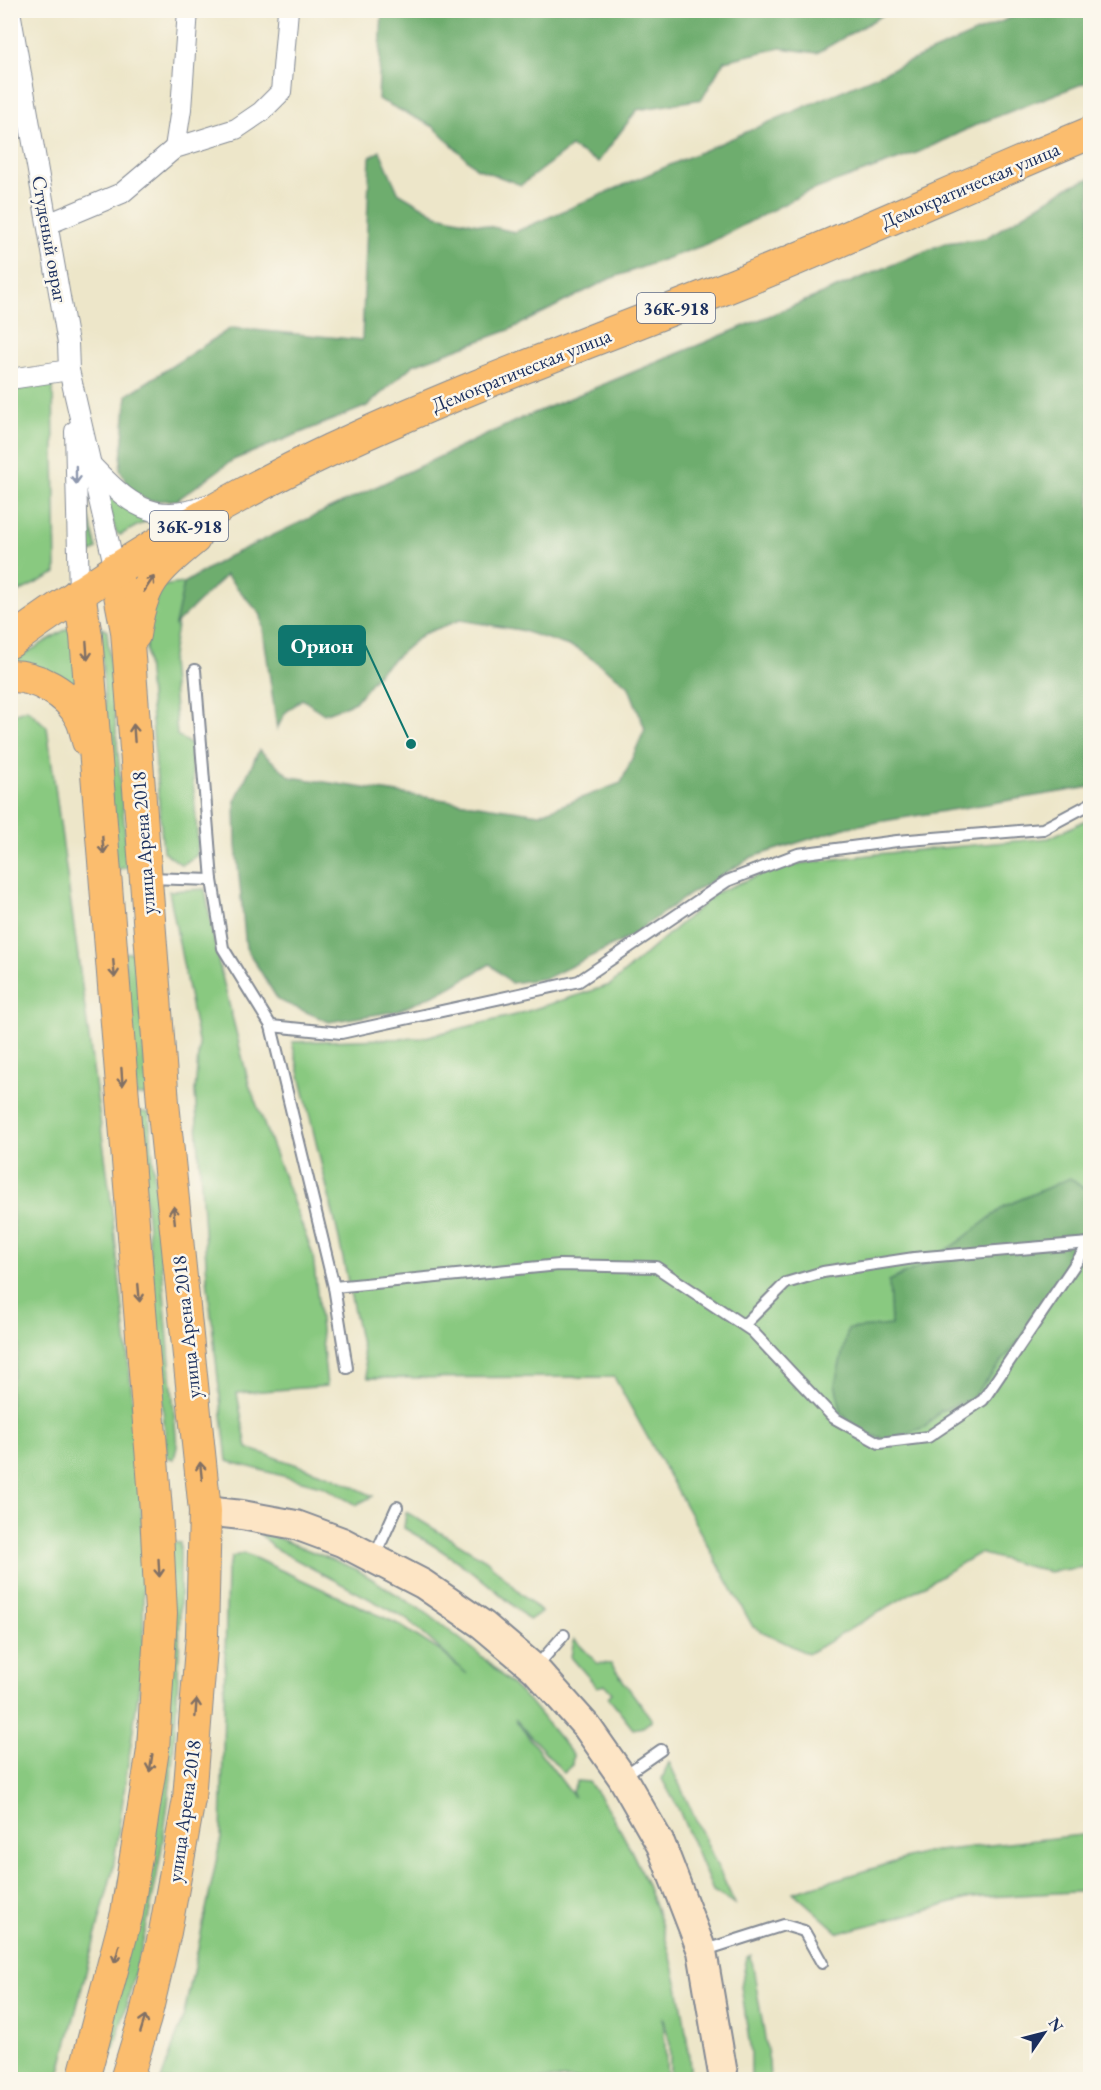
<svg xmlns="http://www.w3.org/2000/svg" width="1101" height="2090" viewBox="0 0 1101 2090" font-family="'EB Garamond',serif">
	<style>
		.green { fill: #89c980; stroke: #527c6f; stroke-width: 1.5 }
		.forest { fill: #6ead6e; stroke: #446e66; stroke-width: 1.5 }
		.lines { fill: none; stroke-linecap: round; stroke-linejoin: round }
		.service-casing { stroke: #848a94; stroke-width: 14 }
		.minor-casing { stroke: #848a94; stroke-width: 22 }
		.secondary-casing { stroke: #848a94; stroke-width: 32 }
		.primary-casing { stroke: #848a94; stroke-width: 34 }
		.service { stroke: #fff; stroke-width: 10 }
		.minor { stroke: #fff; stroke-width: 20 }
		.secondary { stroke: #fde5c5; stroke-width: 28 }
		.primary { stroke: #fbbd6e; stroke-width: 32 }
		.oneway { stroke: #8d97ae }
		.oneway2 { stroke: #806f65 }
		.labels { text-anchor: middle; dominant-baseline: central; stroke-width: 5; stroke-linejoin: round; paint-order: stroke }
		.shield { fill: #fbf7ec; stroke: #5e6b89; stroke-width: 1.5 }
		.shield-label { font-size: 18px; font-weight: bold; fill: #1b2f5e }
		.street-label { font-size: 20px; fill: #1b2f5e; stroke: #fbf7ec }
		.leader { fill: none; stroke: #0f766e; stroke-width: 2 }
		.callout-dot { fill: #0f766e; stroke: #fbf7ec; stroke-width: 2 }
		.callout { fill: #0f766e; stroke: #0f766e; stroke-width: 2 }
		.callout-label { font-size: 21px; text-anchor: middle; font-weight: bold; fill: #fff }
	</style>
	<rect width="100%" height="100%" fill="#fbf7ec"/>
	<filter id="ink" filterUnits="userSpaceOnUse"><feTurbulence type="fractalNoise" baseFrequency=".0167" numOctaves="2"/><feDisplacementMap in="SourceGraphic" scale="12" xChannelSelector="R" yChannelSelector="G"/><feConvolveMatrix kernelMatrix="1 2 1 2 8 2 1 2 1" color-interpolation-filters="sRGB"/></filter>
	<filter id="wash" filterUnits="userSpaceOnUse"><feTurbulence type="fractalNoise" baseFrequency=".008" numOctaves="4" result="noise"/><feDisplacementMap in="SourceGraphic" scale="24" xChannelSelector="R" yChannelSelector="G"/><feGaussianBlur stdDeviation="1.35" result="paint"/><feColorMatrix in="noise" values="0 0 0 0 0 0 0 0 0 0 0 0 0 0 0 0 0 1.4 0 .05"/><feComposite in="paint" operator="in"/></filter>
	<g filter="url(#wash)">
		<rect width="100%" height="100%" fill="#ede6c9"/>
		<g class="green">
			<polygon points="53,384 56,573 11,596 11,390"/>
			<polygon points="81,484 97,549 88,554"/>
			<polygon points="105,496 150,519 120,535 116,532"/>
			<polygon points="184,583 171,662 177,735 190,744 198,844 197,855 182,865 163,851 144,625 160,586"/>
			<polygon points="73,625 78,707 11,662"/>
			<polygon points="100,627 107,630 109,650 128,867 115,870"/>
			<polygon points="27,709 47,727 111,1201 141,1477 144,1653 113,1869 58,2079 11,2080 10,1390 19,1347 10,1148 10,715"/>
			<polygon points="1090,818 1090,1566 1049,1572 979,1553 808,1654 753,1627 614,1377 368,1378 337,1230 292,1042 421,1038 515,1015 610,985 716,893 780,866 877,854 1049,838"/>
			<polygon points="205,889 217,956 249,1084 313,1255 327,1386 237,1393 247,1448 333,1477 373,1496 356,1505 324,1487 227,1461 207,1277 195,1091 199,1046 169,891"/>
			<polygon points="136,952 148,1095 136,1096 124,953"/>
			<polygon points="138,1111 149,1113 177,1447 174,1459 167,1457"/>
			<path d="M406 1512 486 1560 541 1612 529 1620C489 1582 452 1555 404 1528Z"/>
			<path d="M255 1529 356 1569 428 1614 478 1653 529 1701 573 1755 572 1766 564 1773 515 1719 574 1797 572 1792 577 1781 589 1782C652 1866 684 1976 691 2079H670V2044L663 2016 667 2079 161 2080 184 2015 221 1838 227 1570 232 1557 243 1553 257 1559 398 1624 440 1651 467 1674 407 1619 274 1548Z"/>
			<path d="M167 1542 180 1543C181 1640 178 1737 164 1833 152 1916 130 1999 104 2079L93 2080Z"/>
			<polygon points="574,1639 597,1663 611,1664 652,1720 643,1727 633,1729 608,1697 612,1693 605,1685 597,1687 571,1657"/>
			<polygon points="669,1762 735,1904 713,1891 678,1808 662,1779"/>
			<polygon points="1090,1834 1090,1891 971,1898 839,1933 793,1892 928,1852"/>
			<polygon points="751,1955 769,2062 770,2079 751,2079 751,2054 741,1986 747,1957"/>
		</g>
		<g class="forest">
			<polygon points="382,11 382,10 890,11 817,53 780,48 724,61 702,99 637,110 598,162 571,147 521,185 476,168 434,127 378,99"/>
			<polygon points="1026,11 1090,11 1090,81 980,123 919,152 805,193 707,244 609,279 509,330 413,365 367,406 233,460 177,500 149,501 132,492 120,470 127,395 231,328 362,340 370,157 380,151 398,192 437,215 515,232"/>
			<polygon points="1090,178 1090,787 848,827 752,857 690,894 626,939 547,978 511,983 490,964 451,987 398,1011 329,1022 278,1000 246,948 236,845 235,801 259,750 291,777 539,814 621,783 645,729 628,685 578,649 520,630 460,620 423,634 380,671 355,702 324,714 302,699 285,713 277,729 261,615 226,575 175,625 184,583 229,556 520,419 945,243 986,238 1068,187"/>
			<polygon points="1070,1178 1090,1193 1090,1237 1080,1238 1049,1295 1019,1341 972,1398 941,1411 925,1427 889,1439 865,1434 842,1414 835,1384 848,1329 891,1325 889,1281 923,1265 957,1243 1005,1206"/>
		</g>
	</g>
	<g filter="url(#ink)">
		<g class="lines">
			<defs>
				<g id="service">
					<polyline points="195,670 212,880 223,948 271,1026"/>
					<polyline points="1090,804 1043,829 897,841 798,854 727,881 579,981 341,1033 271,1026 334,1287 559,1265 656,1267 752,1331 834,1418 879,1443 928,1437 983,1400 1090,1242"/>
					<polyline points="148,878 212,880"/>
					<polyline points="334,1287 347,1368"/>
					<polyline points="744,1325 786,1283 823,1272 914,1258 1089,1243"/>
					<polyline points="374,1558 397,1507"/>
					<polyline points="535,1668 564,1635"/>
					<polyline points="622,1777 661,1750"/>
					<polyline points="702,1951 784,1925 804,1931 822,1963"/>
				</g>
				<g id="minor">
					<polyline points="10,11 68,343 69,370 115,569"/>
					<polyline points="175,148 181,109 188,10"/>
					<polyline points="48,224 122,193 175,148 236,129 261,112 281,92 288,10"/>
					<polyline points="10,379 69,370"/>
					<polyline points="75,431 79,593"/>
					<path d="M92 466C127 502 153 527 207 505"/>
				</g>
				<polyline id="secondary" points="205,1511 242,1515 296,1525 342,1542 423,1584 483,1625 535,1669 587,1727 622,1777 661,1845 702,1951 724,2080"/>
				<g id="primary">
					<polyline points="115,569 127,631 163,1103 205,1511 202,1635 189,1799 165,1932 145,2018 126,2080"/>
					<polyline points="79,593 86,636 156,1510 161,1613 153,1750 127,1913 83,2080"/>
					<path d="M134 635C142 583 154 572 194 539"/>
					<path d="M10 642C111 569 217 503 330 450 462 388 601 338 736 284 855 236 972 182 1090 133"/>
					<path d="M10 676C37 676 69 693 81 718 85 725 86 734 88 741"/>
				</g>
			</defs>
			<use href="#service" class="service-casing"/>
			<use href="#minor" class="minor-casing"/>
			<use href="#secondary" class="secondary-casing"/>
			<use href="#primary" class="primary-casing"/>
			<use href="#service" class="service"/>
			<use href="#minor" class="minor"/>
			<use href="#secondary" class="secondary"/>
			<use href="#primary" class="primary"/>
		</g>
		<defs><path id="oneway-shaft" d="M-6 0H5M1.5-3L5.5 0L1.5 3" fill="none" stroke-width="1.6" stroke-linecap="round" stroke-linejoin="round" transform="scale(1.5)"/></defs>
		<use class="oneway" href="#oneway-shaft" transform="translate(76 475) rotate(89)"/>
		<g class="oneway2">
			<use href="#oneway-shaft" transform="translate(149 584) rotate(-56)"/>
			<use href="#oneway-shaft" transform="translate(87 651) rotate(86)"/>
			<use href="#oneway-shaft" transform="translate(134 733) rotate(-94)"/>
			<use href="#oneway-shaft" transform="translate(103 845) rotate(85)"/>
			<use href="#oneway-shaft" transform="translate(114 969) rotate(85)"/>
			<use href="#oneway-shaft" transform="translate(122 1077) rotate(86)"/>
			<use href="#oneway-shaft" transform="translate(174 1215) rotate(-96)"/>
			<use href="#oneway-shaft" transform="translate(139 1293) rotate(85)"/>
			<use href="#oneway-shaft" transform="translate(201 1471) rotate(-96)"/>
			<use href="#oneway-shaft" transform="translate(159 1568) rotate(87)"/>
			<use href="#oneway-shaft" transform="translate(196 1708) rotate(-86)"/>
			<use href="#oneway-shaft" transform="translate(151 1763) rotate(99)"/>
			<use href="#oneway-shaft" transform="translate(117 1954) rotate(105)"/>
			<use href="#oneway-shaft" transform="translate(143 2024) rotate(-73)"/>
		</g>
	</g>
	<g class="labels">
		<g class="shield">
			<rect x="637" y="293" width="78" height="30" rx="4.5"/>
			<rect x="150" y="511" width="78" height="30" rx="4.5"/>
		</g>
		<g class="shield-label">
			<text x="676" y="308">36К-918</text>
			<text x="189" y="526">36К-918</text>
		</g>
		<g class="street-label">
			<text transform="translate(970 185) rotate(-23)">Демократическая улица</text>
			<text transform="translate(50 239) rotate(80)">Студеный овраг</text>
			<text transform="translate(521 370) rotate(-22)">Демократическая улица</text>
			<text transform="translate(143 843) rotate(-94)">улица Арена 2018</text>
			<text transform="translate(186 1327) rotate(-96)">улица Арена 2018</text>
			<text transform="translate(184 1811) rotate(-82)">улица Арена 2018</text>
		</g>
	</g>
	<path class="leader" d="M411 744L365 645"/>
	<circle class="callout-dot" cx="411" cy="744" r="6"/>
	<rect class="callout" x="279" y="626" width="86" height="39" rx="6"/>
	<g class="callout-label">
		<text x="322" y="653">Орион</text>
	</g>
	<rect width="1101" height="2090" fill="none" stroke="#fbf7ec" stroke-width="36"/>
	<g transform="translate(1044 2033) rotate(55)" stroke="#fbf7ec" stroke-width="4.5" paint-order="stroke">
	<path d="M0-4.5L10 22L0 15L-10 22Z" fill="#1b2f5e"/>
	<text y="-9" font-size="16" font-weight="bold" text-anchor="middle" fill="#1b2f5e">N</text>
	</g>
</svg>
